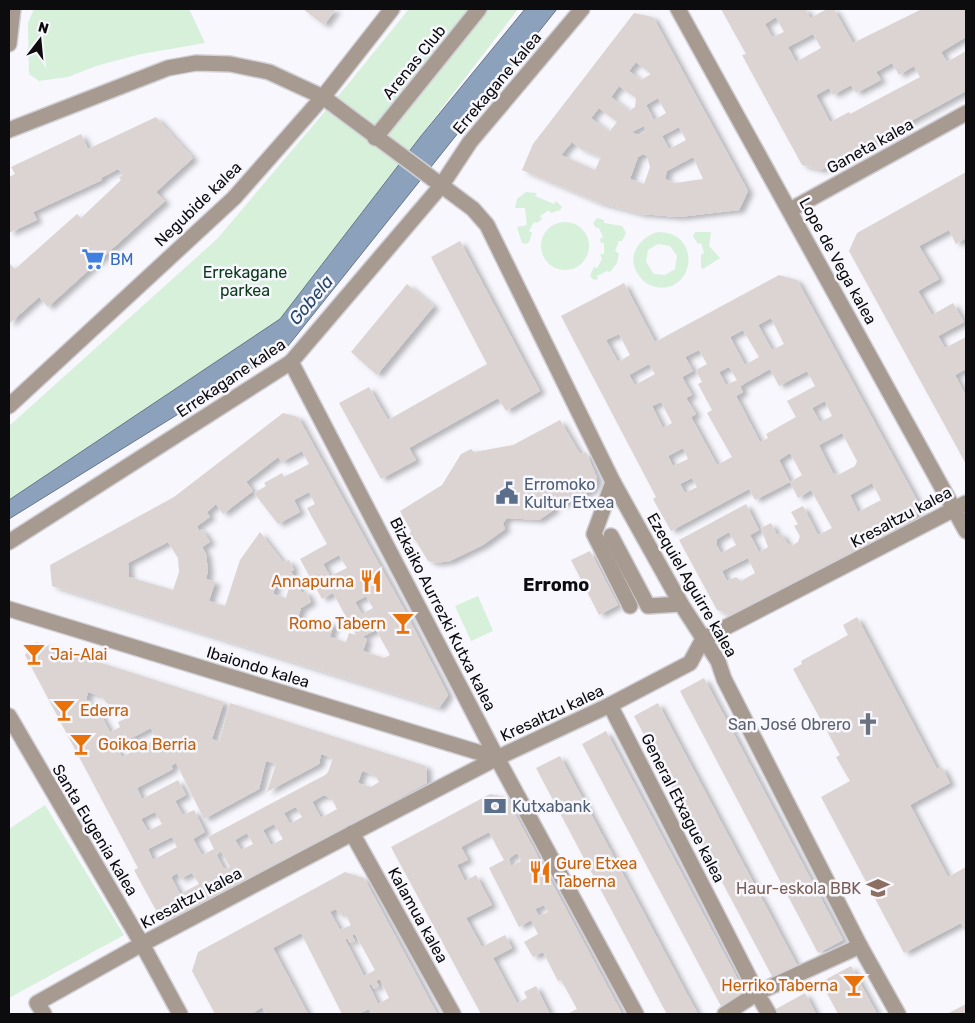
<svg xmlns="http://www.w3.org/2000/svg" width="975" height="1023" viewBox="0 0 975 1023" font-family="Rubik,sans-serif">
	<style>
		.green { fill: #d6f0da; fill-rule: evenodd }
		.water { fill: #8ca2bc; stroke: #667588 }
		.building { fill: #dbd4d2; fill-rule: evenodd; filter: url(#shadow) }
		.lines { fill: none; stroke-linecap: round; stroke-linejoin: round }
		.minor-casing { stroke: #d1d1d7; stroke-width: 18 }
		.minor { stroke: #a79b91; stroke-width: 15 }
		.labels { text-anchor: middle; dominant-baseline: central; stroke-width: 5; stroke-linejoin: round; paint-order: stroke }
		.street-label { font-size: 16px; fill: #0c0c0e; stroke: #f7f7fd }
		.shop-label { font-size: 16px; fill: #366cbe; stroke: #f7f7fd; text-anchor: start }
		.park-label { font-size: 16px; fill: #083919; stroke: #f7f7fd }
		.service-label { font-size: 16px; fill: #4e5e75; stroke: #f7f7fd; text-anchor: start }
		.food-label { font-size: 16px; fill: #c56008; stroke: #f7f7fd; text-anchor: start }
		.worship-label { font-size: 16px; fill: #5b616d; stroke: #f7f7fd; text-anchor: end }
		.education-label { font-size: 16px; fill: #785e54; stroke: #f7f7fd; text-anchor: end }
		.water-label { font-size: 18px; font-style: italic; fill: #26476d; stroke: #f7f7fd }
		.neighbourhood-label { font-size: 18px; font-weight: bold; fill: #0c0c0e; stroke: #f7f7fd }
	</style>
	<defs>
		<filter id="shadow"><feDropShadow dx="5.5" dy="3" stdDeviation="2.5" flood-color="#0004"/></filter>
	</defs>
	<rect width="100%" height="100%" fill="#f7f7fd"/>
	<g class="green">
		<polygon points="34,9 189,9 205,43 141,54 96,66 68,77 39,81 29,74 28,23"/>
		<polygon points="409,9 518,9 280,319 9,501 9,426 217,239 349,83"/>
		<polygon points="526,192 537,193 535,196 554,204 556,201 562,207 560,210 551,213 549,210 540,216 542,219 537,223 534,222 529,231 532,233 529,242 526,244 522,243 517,227 527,225 525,208 515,208 517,199"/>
		<polygon points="597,218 604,220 604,223 622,226 626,233 622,241 619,241 615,251 619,254 617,263 610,272 607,271 597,276 598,279 594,280 590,276 594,267 597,268 602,259 600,254 604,254 604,243 601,243 600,239 603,237 599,228 596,228 593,223"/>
		<circle cx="565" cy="246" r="24"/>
		<path d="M657 232C703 231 695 294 656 287 649 286 642 281 638 274 626 256 639 238 657 232ZM658 244 670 246 677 256 675 269 665 275 654 274 646 262 648 250Z"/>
		<polygon points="695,232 711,232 709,246 720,258 703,269 701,267 701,255 704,253 701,243 698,244 693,236"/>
		<polygon points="478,596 493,631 471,641 455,606"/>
		<polygon points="45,805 124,935 9,998 9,829"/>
	</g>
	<polygon class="water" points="525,9 557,9 288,346 9,519 9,500 280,319 421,136"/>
	<g class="building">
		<polygon points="303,9 336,9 324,25"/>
		<path d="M721 9H806L810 18 827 9H834L853 43 922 9H966V37L941 52 947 62 966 51V91L821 170 802 165 742 55 746 54ZM776 17 784 32 772 37 765 24ZM813 34 821 48 796 62 788 47ZM892 63 899 75 914 66 920 77 850 114 849 112 830 122 816 95 829 88 833 95 851 85 856 93 881 80 876 72Z"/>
		<path d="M634 13 653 17 748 191 739 210 679 217 641 214 600 203 522 170 533 144ZM636 62 651 74 641 80 629 71ZM619 86 636 98 635 107 629 111 611 97ZM658 98 666 113 654 120 646 105ZM599 108 617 122 609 132 591 118ZM644 126 646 131 638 135 632 132ZM679 127 686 140 669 149 662 136ZM572 142 581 149 601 157 595 170 561 155ZM643 154 647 156 650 167 644 184 630 179 638 157ZM693 157 703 179 675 183 665 179 667 171Z"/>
		<polygon points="156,117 193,158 156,192 165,201 48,307 39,297 9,324 9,263 15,269 77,214 81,218 121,180 119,178 123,174 118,169 101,178 102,180 33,212 37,220 9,233 9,177 15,174 11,167 81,134 88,149"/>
		<polygon points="966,172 966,238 956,244 949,230 919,246 939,279 918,291 932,315 953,303 964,322 938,336 945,348 966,337 966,369 955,375 966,396 966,464 849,251 857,233"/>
		<polygon points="460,241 540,391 506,411 498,398 409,448 416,460 381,479 339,403 369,387 388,420 487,364 431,257"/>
		<path d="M779 275 797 280 919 504 915 518 736 616 717 610 679 540 746 504 759 530 750 535 759 552 768 547 761 528 771 523 777 535 781 533 787 543 791 546 798 542 800 536 794 526 798 524 791 512 803 506 818 535 832 528 811 490 798 498 790 482 802 475 790 453 779 460 790 482 755 500 749 489 671 531 653 499 656 497 561 316 624 283 655 342ZM771 318 784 344 772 350 758 325ZM743 330 759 357 745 365 730 337ZM619 334 630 355 618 362 606 340ZM699 350 707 364 696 370 702 382 698 384 712 410 707 413 732 457 717 465 691 417 696 414 686 398 692 395 682 377 693 371 685 357ZM649 364 655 374 635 385 629 375ZM729 367 737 380 726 385 719 372ZM770 369 779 386 807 371 815 386 787 401 796 417 766 434 768 438 760 442 736 396 743 392 740 386ZM825 401 832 416 820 422 812 408ZM661 402 672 423 663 428 652 406ZM842 433 857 461 855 466 838 475 833 473 819 445ZM683 448 688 459 673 466 668 456ZM692 478 697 487 685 493 680 484ZM872 483 881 500 858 512 850 495ZM729 532 736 545 721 553 716 544 717 539ZM748 558 755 573 741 581 736 577 727 581 722 571Z"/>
		<polygon points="407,284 434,306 377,375 351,352"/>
		<path d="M283 413 298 417 406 613 448 695 439 708 52 586 50 565 174 497ZM302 451 309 464 284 477 282 473 264 483 266 486 254 493 278 524 300 512 294 500 309 492 315 504 307 508 327 544 300 559 322 599 333 593 356 635 349 633 346 642 330 637 334 624 315 618 312 629 296 624 301 608 311 602 306 591 302 593 291 571 294 570 289 560 283 562 260 532 240 560 225 606 209 601 215 582 206 579 208 571 206 554 202 547 210 542 202 529 199 531 197 526 210 517 207 512 216 504 223 514 253 491 246 482 278 457 282 462ZM168 542 178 558 179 572 173 590 129 577 128 563ZM339 555 347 568 330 576 323 564ZM278 580 290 584 286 598 273 594ZM366 596 373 608 362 614 355 602ZM376 630 390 655 384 658 363 651 367 639 362 637Z"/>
		<polygon points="560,420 580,454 586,452 597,478 597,482 591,491 561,505 555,499 552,506 555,509 539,520 507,518 503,523 505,529 483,545 450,561 436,563 428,561 416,541 409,536 411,531 400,511 442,485 461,454 471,449 474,452 513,445"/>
		<polygon points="590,551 618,605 599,615 571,560"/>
		<polygon points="857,617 937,769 942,767 950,783 910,805 948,877 966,867 966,933 961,923 904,953 821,797 850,781 836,757 840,755 793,669 802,664 801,661 848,635 843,625"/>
		<path d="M36 642 224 702 212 739 219 742 230 703 426 766 427 783 164 925 134 870 138 868 25 655ZM88 692 103 697 106 703 124 709 129 717 118 722 120 727 110 732 94 702 86 700ZM151 728 156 739 122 757 116 746ZM321 754 333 758 328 772 325 775 208 837 214 849 202 855 193 839 205 832 194 810 183 815 175 801 186 795 178 780 142 799 137 788 173 769 171 766 176 763 204 819 259 789 266 761 276 764 267 792 319 764ZM362 771 375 775 379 782 371 787 358 783ZM324 795 332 799 337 809 321 818 312 802ZM296 807 302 817 290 824 284 813ZM155 812 162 824 148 831 141 819ZM274 824 283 839 271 845 263 830ZM247 833 253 844 241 850 235 840ZM172 837 177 847 153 860 148 849ZM221 851 230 867 224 869 216 854ZM177 873 180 879 192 873 199 884 180 894 171 877Z"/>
		<polygon points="704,678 843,940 818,953 680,691"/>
		<polygon points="658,703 797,965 773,978 634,716"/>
		<polygon points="606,731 745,993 721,1006 582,744"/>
		<polygon points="560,756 687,994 698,1014 667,1014 663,1007 536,768"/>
		<path d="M490 794 506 797 622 1014H567L577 1009 561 980 558 981 543 952 533 957 524 942 538 934 531 920 519 927 489 868 504 860 489 832 461 847 468 860 457 865 465 881 476 875 492 905 466 918 482 947 505 935 512 948 493 958 517 1003 527 998 524 992 536 986 550 1014H481L391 847ZM517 853 521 861 511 866 508 859ZM544 905 548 912 539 916 535 909Z"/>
		<path d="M345 872 364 878 437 1014H372L369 1009 358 1014H342L301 933 273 948 308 1014H266L262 1007 252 1014H215L192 971 198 952ZM336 909 339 915 344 912 351 925 340 930 330 912ZM355 934 375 970 364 976 345 939 347 938 350 943 355 941 352 935ZM380 979 389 998 378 1004 369 985 371 984 374 989 379 986 376 981Z"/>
		<polygon points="851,966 877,1014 838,1014 821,982"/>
		<polygon points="805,993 816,1014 779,1014 776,1009"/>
		<polygon points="966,1004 966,1014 947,1014"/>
	</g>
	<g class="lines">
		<defs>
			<g id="minor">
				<polyline points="678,9 966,531"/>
				<polyline points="9,44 13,9"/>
				<polyline points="9,130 168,68 196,63 230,64 269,72 323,97 473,209 487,225 613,482 681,604 718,661 724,679 860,946 898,1014"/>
				<polyline points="375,138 479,9"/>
				<polyline points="790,210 966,113"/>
				<polyline points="291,362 497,758 636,1014"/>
				<polyline points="9,406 234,198 323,97 392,9"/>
				<polyline points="613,482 594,534 630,606"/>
				<polyline points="611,536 648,606 681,604"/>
				<polyline points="9,542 291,362 441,186 470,142 582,9"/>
				<polyline points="9,609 497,758"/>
				<polyline points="610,705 751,981"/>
				<polyline points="9,716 142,944 180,1014"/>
				<polyline points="352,833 453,1014"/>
				<polyline points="762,1002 769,1014"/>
				<polyline points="44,1014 37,1003 142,944 368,825 497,758 610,705 690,663 703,639 966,503"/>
				<polyline points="725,1014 759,992 860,946"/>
			</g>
		</defs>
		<use href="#minor" class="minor-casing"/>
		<use href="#minor" class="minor"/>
	</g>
	<defs>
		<symbol id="supermarket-bare" viewBox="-9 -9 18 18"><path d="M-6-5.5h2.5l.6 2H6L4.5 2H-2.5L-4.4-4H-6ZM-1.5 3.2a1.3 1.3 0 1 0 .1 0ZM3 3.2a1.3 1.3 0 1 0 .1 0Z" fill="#3f7fe0" stroke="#f7f7fd" stroke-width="2.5" paint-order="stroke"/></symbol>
		<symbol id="civic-bare" viewBox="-9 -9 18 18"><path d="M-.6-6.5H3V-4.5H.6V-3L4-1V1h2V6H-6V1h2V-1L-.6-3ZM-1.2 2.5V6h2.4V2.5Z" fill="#5c6f8a" stroke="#f7f7fd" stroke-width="2.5" paint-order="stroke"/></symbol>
		<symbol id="restaurant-bare" viewBox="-9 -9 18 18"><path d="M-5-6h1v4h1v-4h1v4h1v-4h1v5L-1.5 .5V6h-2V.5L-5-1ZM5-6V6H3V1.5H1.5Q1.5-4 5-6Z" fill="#e8710a" stroke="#f7f7fd" stroke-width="2.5" paint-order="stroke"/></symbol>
		<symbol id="bar-bare" viewBox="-9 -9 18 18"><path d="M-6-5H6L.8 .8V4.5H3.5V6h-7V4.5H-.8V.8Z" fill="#e8710a" stroke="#f7f7fd" stroke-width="2.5" paint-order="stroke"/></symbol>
		<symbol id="church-bare" viewBox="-9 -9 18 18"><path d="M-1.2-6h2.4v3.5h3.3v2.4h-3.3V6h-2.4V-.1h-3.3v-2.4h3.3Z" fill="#6b7280" stroke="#f7f7fd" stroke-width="2.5" paint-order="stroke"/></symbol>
		<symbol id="bank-bare" viewBox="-9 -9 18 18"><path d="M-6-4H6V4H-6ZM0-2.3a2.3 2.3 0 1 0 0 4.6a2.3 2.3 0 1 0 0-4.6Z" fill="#5c6f8a" stroke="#f7f7fd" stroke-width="2.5" paint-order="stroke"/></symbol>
		<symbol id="school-bare" viewBox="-9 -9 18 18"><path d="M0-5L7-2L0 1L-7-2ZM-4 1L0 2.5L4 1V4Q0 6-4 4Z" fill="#8d6e63" stroke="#f7f7fd" stroke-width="2.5" paint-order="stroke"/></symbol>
	</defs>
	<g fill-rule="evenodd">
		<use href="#supermarket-bare" x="77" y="243" width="32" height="32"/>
		<use href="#civic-bare" x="491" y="477" width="32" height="32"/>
		<use href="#restaurant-bare" x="355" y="565" width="32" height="32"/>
		<use href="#bar-bare" x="387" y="607" width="32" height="32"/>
		<use href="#bar-bare" x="18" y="638" width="32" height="32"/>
		<use href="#bar-bare" x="48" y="694" width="32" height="32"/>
		<use href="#church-bare" x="852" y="708" width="32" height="32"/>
		<use href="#bar-bare" x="65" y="728" width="32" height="32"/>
		<use href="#bank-bare" x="479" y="790" width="32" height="32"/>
		<use href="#restaurant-bare" x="524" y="856" width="32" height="32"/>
		<use href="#school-bare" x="862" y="872" width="32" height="32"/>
		<use href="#bar-bare" x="838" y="969" width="32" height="32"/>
	</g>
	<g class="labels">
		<g class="street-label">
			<text transform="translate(414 62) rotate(-51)">Arenas Club</text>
			<text transform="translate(497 83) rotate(-50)">Errekagane kalea</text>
			<text transform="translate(870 146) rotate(-29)">Ganeta kalea</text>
			<text transform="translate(198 204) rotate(-44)">Negubide kalea</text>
			<text transform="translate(838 261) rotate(61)">Lope de Vega kalea</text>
			<text transform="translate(231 378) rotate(-34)">Errekagane kalea</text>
			<text transform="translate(901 517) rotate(-28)">Kresaltzu kalea</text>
			<text transform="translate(692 585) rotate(60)">Ezequiel Aguirre kalea</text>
			<text transform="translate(443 614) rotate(63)">Bizkaiko Aurrezki Kutxa kalea</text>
			<text transform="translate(258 667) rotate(17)">Ibaiondo kalea</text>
			<text transform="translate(552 713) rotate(-25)">Kresaltzu kalea</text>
			<text transform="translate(683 808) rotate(63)">General Etxague kalea</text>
			<text transform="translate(95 830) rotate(59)">Santa Eugenia kalea</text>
			<text transform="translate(191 898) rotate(-28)">Kresaltzu kalea</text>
			<text transform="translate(418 915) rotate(61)">Kalamua kalea</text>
		</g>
		<g class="shop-label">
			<text x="110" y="259">BM</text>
		</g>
		<g class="park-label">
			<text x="245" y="272">Errekagane<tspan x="245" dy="18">parkea</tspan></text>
		</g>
		<g class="service-label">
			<text x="524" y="484">Erromoko<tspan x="524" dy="18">Kultur Etxea</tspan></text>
			<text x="512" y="806">Kutxabank</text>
		</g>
		<g class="food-label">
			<text x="354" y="581" text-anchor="end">Annapurna</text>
			<text x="386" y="623" text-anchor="end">Romo Tabern</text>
			<text x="50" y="654">Jai-Alai</text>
			<text x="80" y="710">Ederra</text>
			<text x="98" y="744">Goikoa Berria</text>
			<text x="556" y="863">Gure Etxea<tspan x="556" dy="18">Taberna</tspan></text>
			<text x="838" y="985" text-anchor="end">Herriko Taberna</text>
		</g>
		<g class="worship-label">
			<text x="851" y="724">San José Obrero</text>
		</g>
		<g class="education-label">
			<text x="861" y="888">Haur-eskola BBK</text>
		</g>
		<g class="water-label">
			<text transform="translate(311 300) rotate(-50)">Gobela</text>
		</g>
		<g class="neighbourhood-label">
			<text x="556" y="585">Erromo</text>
		</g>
	</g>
	<rect width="975" height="1023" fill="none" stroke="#0c0c0e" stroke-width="20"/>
	<g transform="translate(40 40) rotate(16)" stroke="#f7f7fd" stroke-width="4" paint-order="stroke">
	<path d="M0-4L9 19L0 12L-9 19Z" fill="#0c0c0e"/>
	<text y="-8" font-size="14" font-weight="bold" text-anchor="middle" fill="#0c0c0e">N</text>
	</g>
</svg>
